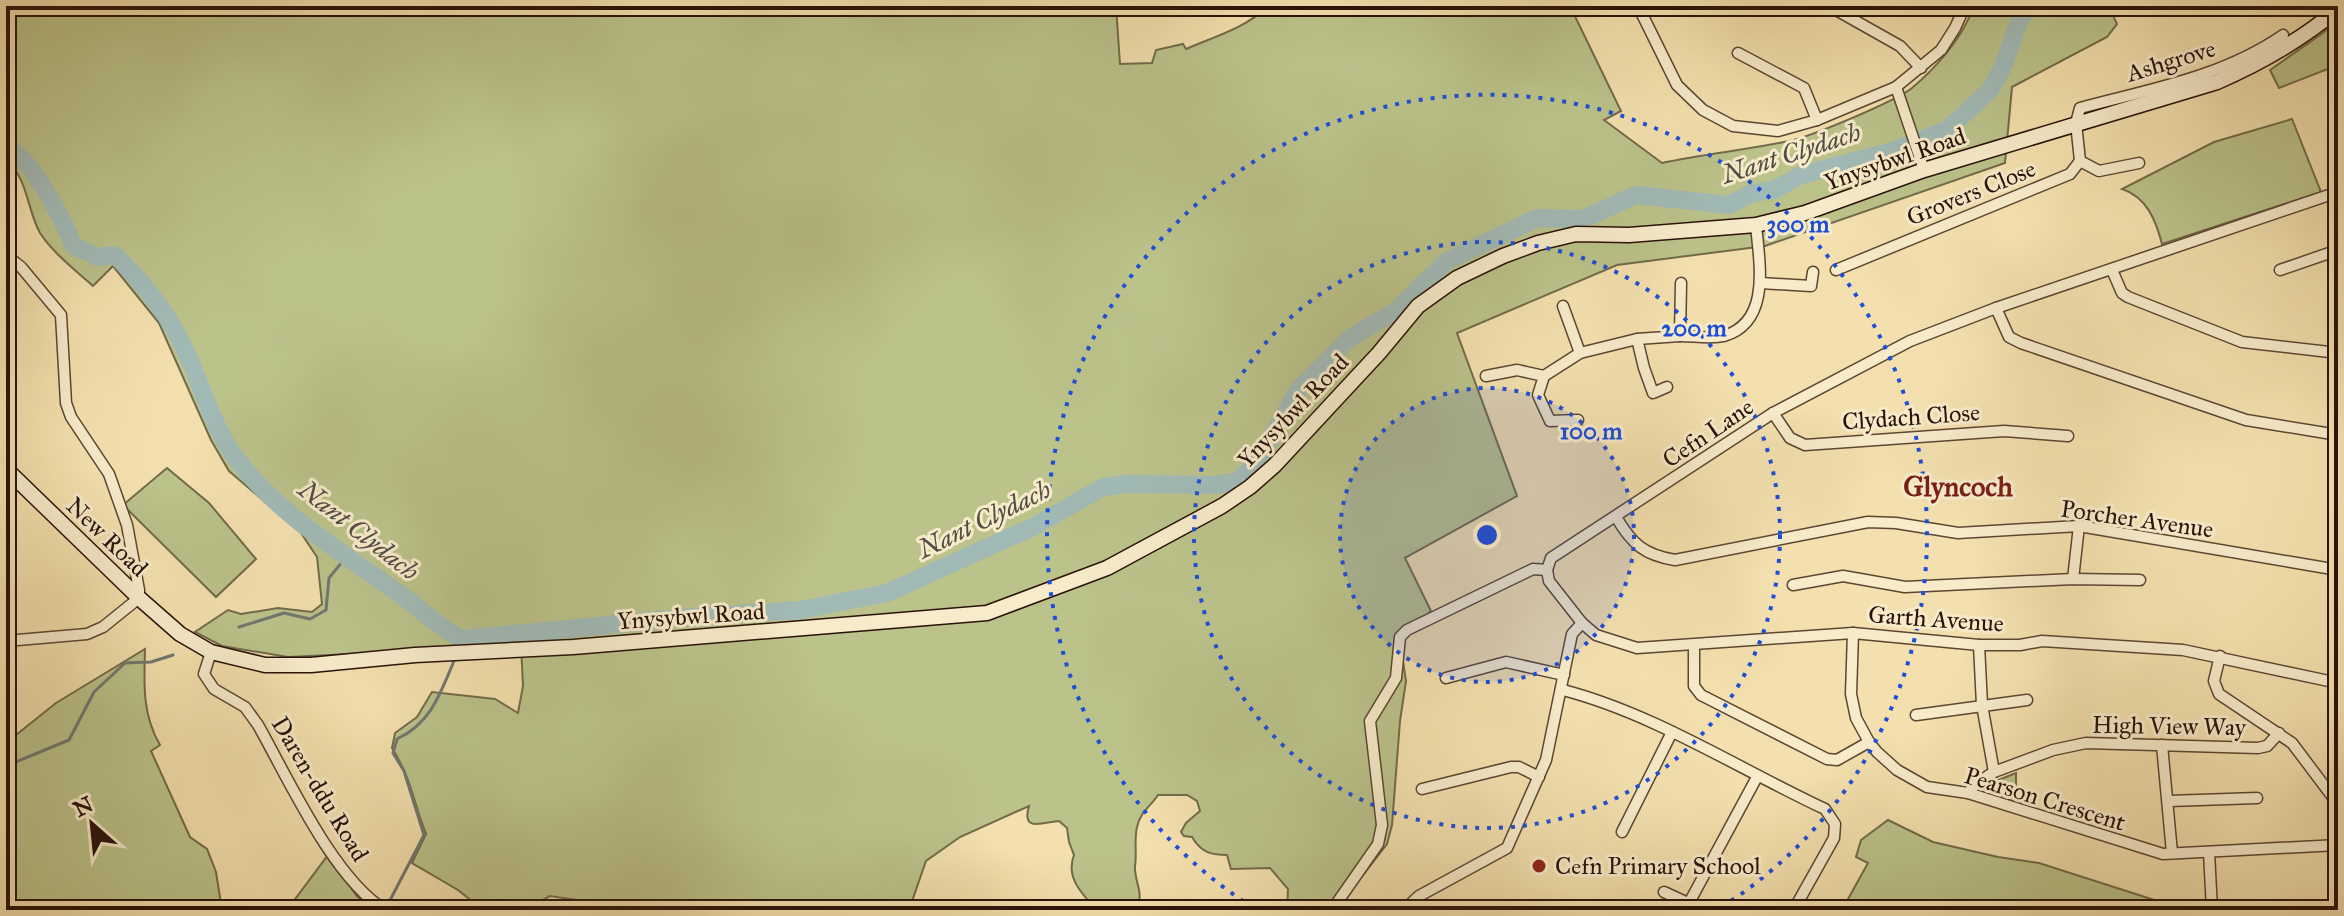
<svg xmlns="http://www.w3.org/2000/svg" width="2344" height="916" viewBox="0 0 2344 916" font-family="'IM FELL Great Primer',serif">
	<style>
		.green { fill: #bbc28a; stroke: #726a4a; stroke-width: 2 }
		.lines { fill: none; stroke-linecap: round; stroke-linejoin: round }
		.stream { stroke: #717771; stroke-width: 3 }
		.river { stroke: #a1bab6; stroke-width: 18 }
		.minor-casing { stroke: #5c4632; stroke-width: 13 }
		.secondary-casing { stroke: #291209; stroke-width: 17 }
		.minor { stroke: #f7ebca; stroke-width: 10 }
		.secondary { stroke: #f7ebca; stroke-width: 14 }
		.ring { fill: none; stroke: #1d4ed8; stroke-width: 4; stroke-dasharray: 4 8 }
		.poi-dot { fill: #8f2418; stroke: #f7ebca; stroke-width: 3 }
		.labels { text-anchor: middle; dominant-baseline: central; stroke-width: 6; stroke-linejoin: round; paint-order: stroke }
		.street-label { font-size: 24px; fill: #291209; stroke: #f7ebca }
		.poi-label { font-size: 24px; fill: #291209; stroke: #f7ebca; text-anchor: start }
		.water-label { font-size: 26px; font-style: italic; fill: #534d46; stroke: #f7ebca }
		.quarter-label { font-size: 28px; font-weight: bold; fill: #7a1f14; stroke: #f7ebca }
		.centre { fill: #1d4ed8; stroke: #f7ebca; stroke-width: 4 }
		.ring-label { font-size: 24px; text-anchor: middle; font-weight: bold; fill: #1d4ed8; stroke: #f7ebca; stroke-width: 6; stroke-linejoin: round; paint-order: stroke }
	</style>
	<rect width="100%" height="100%" fill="#f3e0ae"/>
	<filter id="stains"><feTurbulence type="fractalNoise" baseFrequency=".0025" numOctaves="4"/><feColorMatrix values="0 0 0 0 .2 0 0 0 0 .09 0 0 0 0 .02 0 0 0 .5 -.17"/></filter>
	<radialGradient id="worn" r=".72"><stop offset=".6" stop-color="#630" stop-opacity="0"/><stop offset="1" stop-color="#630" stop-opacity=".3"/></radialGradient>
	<g class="green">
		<path d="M6 6H1116L1120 64 1152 63 1156 50 1183 44 1186 49C1213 37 1247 28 1267 6H1570L1621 111 1604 120 1662 163C1704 154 1747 150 1789 141 1810 137 1896 101 1912 88 1937 67 1963 37 1974 6H2109L2117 24 2107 37 2012 87 2005 163 1765 246 1617 265 1457 333 1517 496 1405 558 1431 611 1400 641 1406 681 1400 721 1392 825 1387 844 1336 910H1287L1288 889 1270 868 1231 869 1227 855C1210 855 1201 852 1192 837L1184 836 1181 832 1186 823 1200 811 1197 801 1187 795H1158C1151 806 1140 812 1137 827 1134 839 1137 854 1135 866 1134 883 1146 894 1135 910H1097C1083 895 1065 878 1074 855L1069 842 1067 828 1059 821C1043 822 1021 833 1029 806L960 837 926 861 909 910H643L550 896 524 910H483L458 890 412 863 426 834C413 801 412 780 392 748L395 733 417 717 432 692 495 699 518 713 523 686 521 646 288 657 222 646 195 632 228 610 241 614 278 608 312 612 322 604 317 557 301 533 229 471 211 440 159 323 113 266 93 286C75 270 53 253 40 233 27 210 28 178 6 160Z"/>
		<polygon points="2338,19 2338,65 2279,88 2270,70 2323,33"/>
		<path d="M2292 119 2321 192 2162 244C2156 221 2147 197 2122 189L2214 142Z"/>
		<polygon points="167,468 209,503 256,559 216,597 123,505"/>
		<path d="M145 649C144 684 142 714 160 745L151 751 190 837 207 849 216 872 222 910H6V743L56 703Z"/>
		<polygon points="2016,773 2016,802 1991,796 1991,783"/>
		<polygon points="1888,820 1933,842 1998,857 2039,863 2164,903 2167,910 1842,910 1868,863 1856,857 1861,840"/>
		<polygon points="328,855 357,896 372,910 287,910"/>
	</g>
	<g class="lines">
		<g class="stream">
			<polyline points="239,627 284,613 310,619 326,610 329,578 346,557"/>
			<polyline points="458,646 462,639"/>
			<polyline points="6,766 69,740 94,692 125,663 151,662 173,655"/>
			<path d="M387 906 424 835 404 771 393 753 397 739C431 723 440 694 454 661"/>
		</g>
		<path class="river" d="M6 145C35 164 60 214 74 246L97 257 115 255C145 284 172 320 189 358 202 388 211 419 228 447 269 509 339 550 398 593 420 608 438 627 462 639L681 618 801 610 887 593 1035 526 1103 487 1127 484 1216 485 1237 481 1257 463 1299 389 1350 338 1397 310 1447 261 1537 218 1583 219 1636 195 1729 205 1752 193 1774 190 1801 175 1890 152 1947 130 1990 90 2003 67 2016 29 2028 6"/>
		<defs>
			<g id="minor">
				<polyline points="1638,6 1677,85 1703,110 1733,126 1778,131 1817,120 1896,87 1941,50 1955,28 1965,6"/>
				<polyline points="1829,6 1900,46 1921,68"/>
				<polyline points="1738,53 1804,88 1817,120"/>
				<polyline points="1896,87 1924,170"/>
				<polyline points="2080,161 2099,171 2139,163"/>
				<polyline points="6,255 21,267 61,315 66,403 71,417 109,474 127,525 139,590 139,598 103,627 87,634 6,641"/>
				<path d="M1836 270 2070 174 2080 161 2076 123 2080 108C2151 89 2222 77 2283 35"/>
				<polyline points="2112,270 2122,293 2128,297 2242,342 2338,353"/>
				<polyline points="2280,270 2338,250"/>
				<path d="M1681 283 1680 336C1693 336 1712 339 1724 336 1772 322 1759 261 1756 225"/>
				<polyline points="1761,283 1811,286 1813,272"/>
				<polyline points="1563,306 1580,353"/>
				<polyline points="1996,308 2009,337 2021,343 2246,420 2338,435"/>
				<polyline points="1637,339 1644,368 1653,393 1667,387"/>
				<polyline points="1486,376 1517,370 1544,376 1580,353 1637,339 1680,336"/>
				<polyline points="1544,376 1538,395 1550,421 1578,420"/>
				<polyline points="1773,413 1790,438 1805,445 2004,431 2068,436"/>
				<path d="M1616 517C1632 544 1644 555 1675 560L1868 522 1896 523 1958 533 2079 526 2338 570"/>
				<polyline points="1547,570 1551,558 1773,413 1910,341 1996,308 2338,192"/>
				<polyline points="2073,579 2079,526"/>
				<polyline points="1793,585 1843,576 1905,587 2073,579 2140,580"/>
				<polyline points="1582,623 1596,635 1637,648 1853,633 1979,645 2020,645 2042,641 2183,650 2338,683"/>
				<polyline points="1853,633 1851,694 1856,718 1869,742 1877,752 1897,770 1927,787 1968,793 2163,854 2338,845"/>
				<polyline points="1694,645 1694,686 1701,695 1827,759 1837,760 1869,742"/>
				<polyline points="1979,645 1982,705 1994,772"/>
				<path d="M211 652 204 674 214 689 245 707 258 725C288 778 333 878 385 910"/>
				<polyline points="2220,656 2214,681 2219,694 2292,743 2338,804"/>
				<polyline points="1446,678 1506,662 1564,675"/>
				<path d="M1563 690C1655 714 1739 769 1825 809L1835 824 1834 838 1797 904"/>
				<polyline points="1916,715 2027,700"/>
				<polyline points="2162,745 2172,853"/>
				<polyline points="1422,789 1511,767 1519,767 1539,777"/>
				<polyline points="1968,793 1976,784 1994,772 2053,750 2086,743 2258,748 2267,746 2279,733"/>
				<polyline points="2169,801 2257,798"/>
				<polyline points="1622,832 1672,732"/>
				<polyline points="2209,852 2212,910"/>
				<polyline points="1664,892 1703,910"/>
				<polyline points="1689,903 1757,777"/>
				<polyline points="1332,910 1378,844 1382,825 1370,721 1396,678 1400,637 1407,630 1533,569 1547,570"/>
				<polyline points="1404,910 1419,896 1507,848 1546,760 1572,634 1582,623 1549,581 1547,570"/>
				<polyline points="2310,910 2338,906"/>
			</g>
			<path id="secondary" d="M6 469 139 598 180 634 211 652 265 665H311L415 655 573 647 987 613 1107 568 1222 506 1250 487 1275 465 1379 353 1418 306 1457 278 1503 256 1538 243 1576 234 1629 235 1756 225 1805 213 1924 170 2217 82C2261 63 2301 40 2338 9"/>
		</defs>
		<use href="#minor" class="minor-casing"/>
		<use href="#secondary" class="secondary-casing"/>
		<use href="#minor" class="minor"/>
		<use href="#secondary" class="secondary"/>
	</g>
	<circle cx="1487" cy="535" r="147" fill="#1d4ed8" fill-opacity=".12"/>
	<g class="ring">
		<circle cx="1487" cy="535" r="147"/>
		<circle cx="1487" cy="535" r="293"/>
		<path d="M1254 908A440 440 0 1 1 1720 908"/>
	</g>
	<circle class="poi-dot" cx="1539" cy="866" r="8"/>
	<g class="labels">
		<g class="street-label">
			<text transform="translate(2171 61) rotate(-17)">Ashgrove</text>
			<text transform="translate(1895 159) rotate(-19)">Ynysybwl Road</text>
			<text transform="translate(1971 193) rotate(-22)">Grovers Close</text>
			<text transform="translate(1293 411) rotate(-46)">Ynysybwl Road</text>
			<text transform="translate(1911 417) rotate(-4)">Clydach Close</text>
			<text transform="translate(1708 433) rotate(-34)">Cefn Lane</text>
			<text transform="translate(2137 519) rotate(8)">Porcher Avenue</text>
			<text transform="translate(107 537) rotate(44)">New Road</text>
			<text transform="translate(691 616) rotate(-4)">Ynysybwl Road</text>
			<text transform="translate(1936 619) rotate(4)">Garth Avenue</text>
			<text transform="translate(2169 726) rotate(1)">High View Way</text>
			<text transform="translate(320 789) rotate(59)">Daren-ddu Road</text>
			<text transform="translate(2045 799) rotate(17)">Pearson Crescent</text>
		</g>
		<g class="poi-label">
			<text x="1555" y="866">Cefn Primary School</text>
		</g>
		<g class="water-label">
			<text transform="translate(1791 153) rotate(-18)">Nant Clydach</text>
			<text transform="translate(984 519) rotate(-26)">Nant Clydach</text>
			<text transform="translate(359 530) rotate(38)">Nant Clydach</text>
		</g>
		<g class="quarter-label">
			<text x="1958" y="486">Glyncoch</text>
		</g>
	</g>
	<circle cx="1487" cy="535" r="12" class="centre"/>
	<g class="ring-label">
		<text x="1798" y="232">300 m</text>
		<text x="1694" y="336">200 m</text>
		<text x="1591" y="439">100 m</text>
	</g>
	<rect width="2344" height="916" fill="none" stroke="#f3e0ae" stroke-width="32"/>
	<rect x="8" y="8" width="2328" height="900" fill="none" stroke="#291209" stroke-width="4"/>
	<rect x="16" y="16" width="2312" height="884" fill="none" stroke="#291209" stroke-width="2"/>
	<g transform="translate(92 824) rotate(333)" stroke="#f7ebca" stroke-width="6" paint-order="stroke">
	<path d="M0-6L14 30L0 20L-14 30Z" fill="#291209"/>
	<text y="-12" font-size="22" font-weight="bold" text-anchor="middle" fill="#291209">N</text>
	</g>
	<rect width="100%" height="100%" filter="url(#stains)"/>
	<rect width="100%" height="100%" fill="url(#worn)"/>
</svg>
